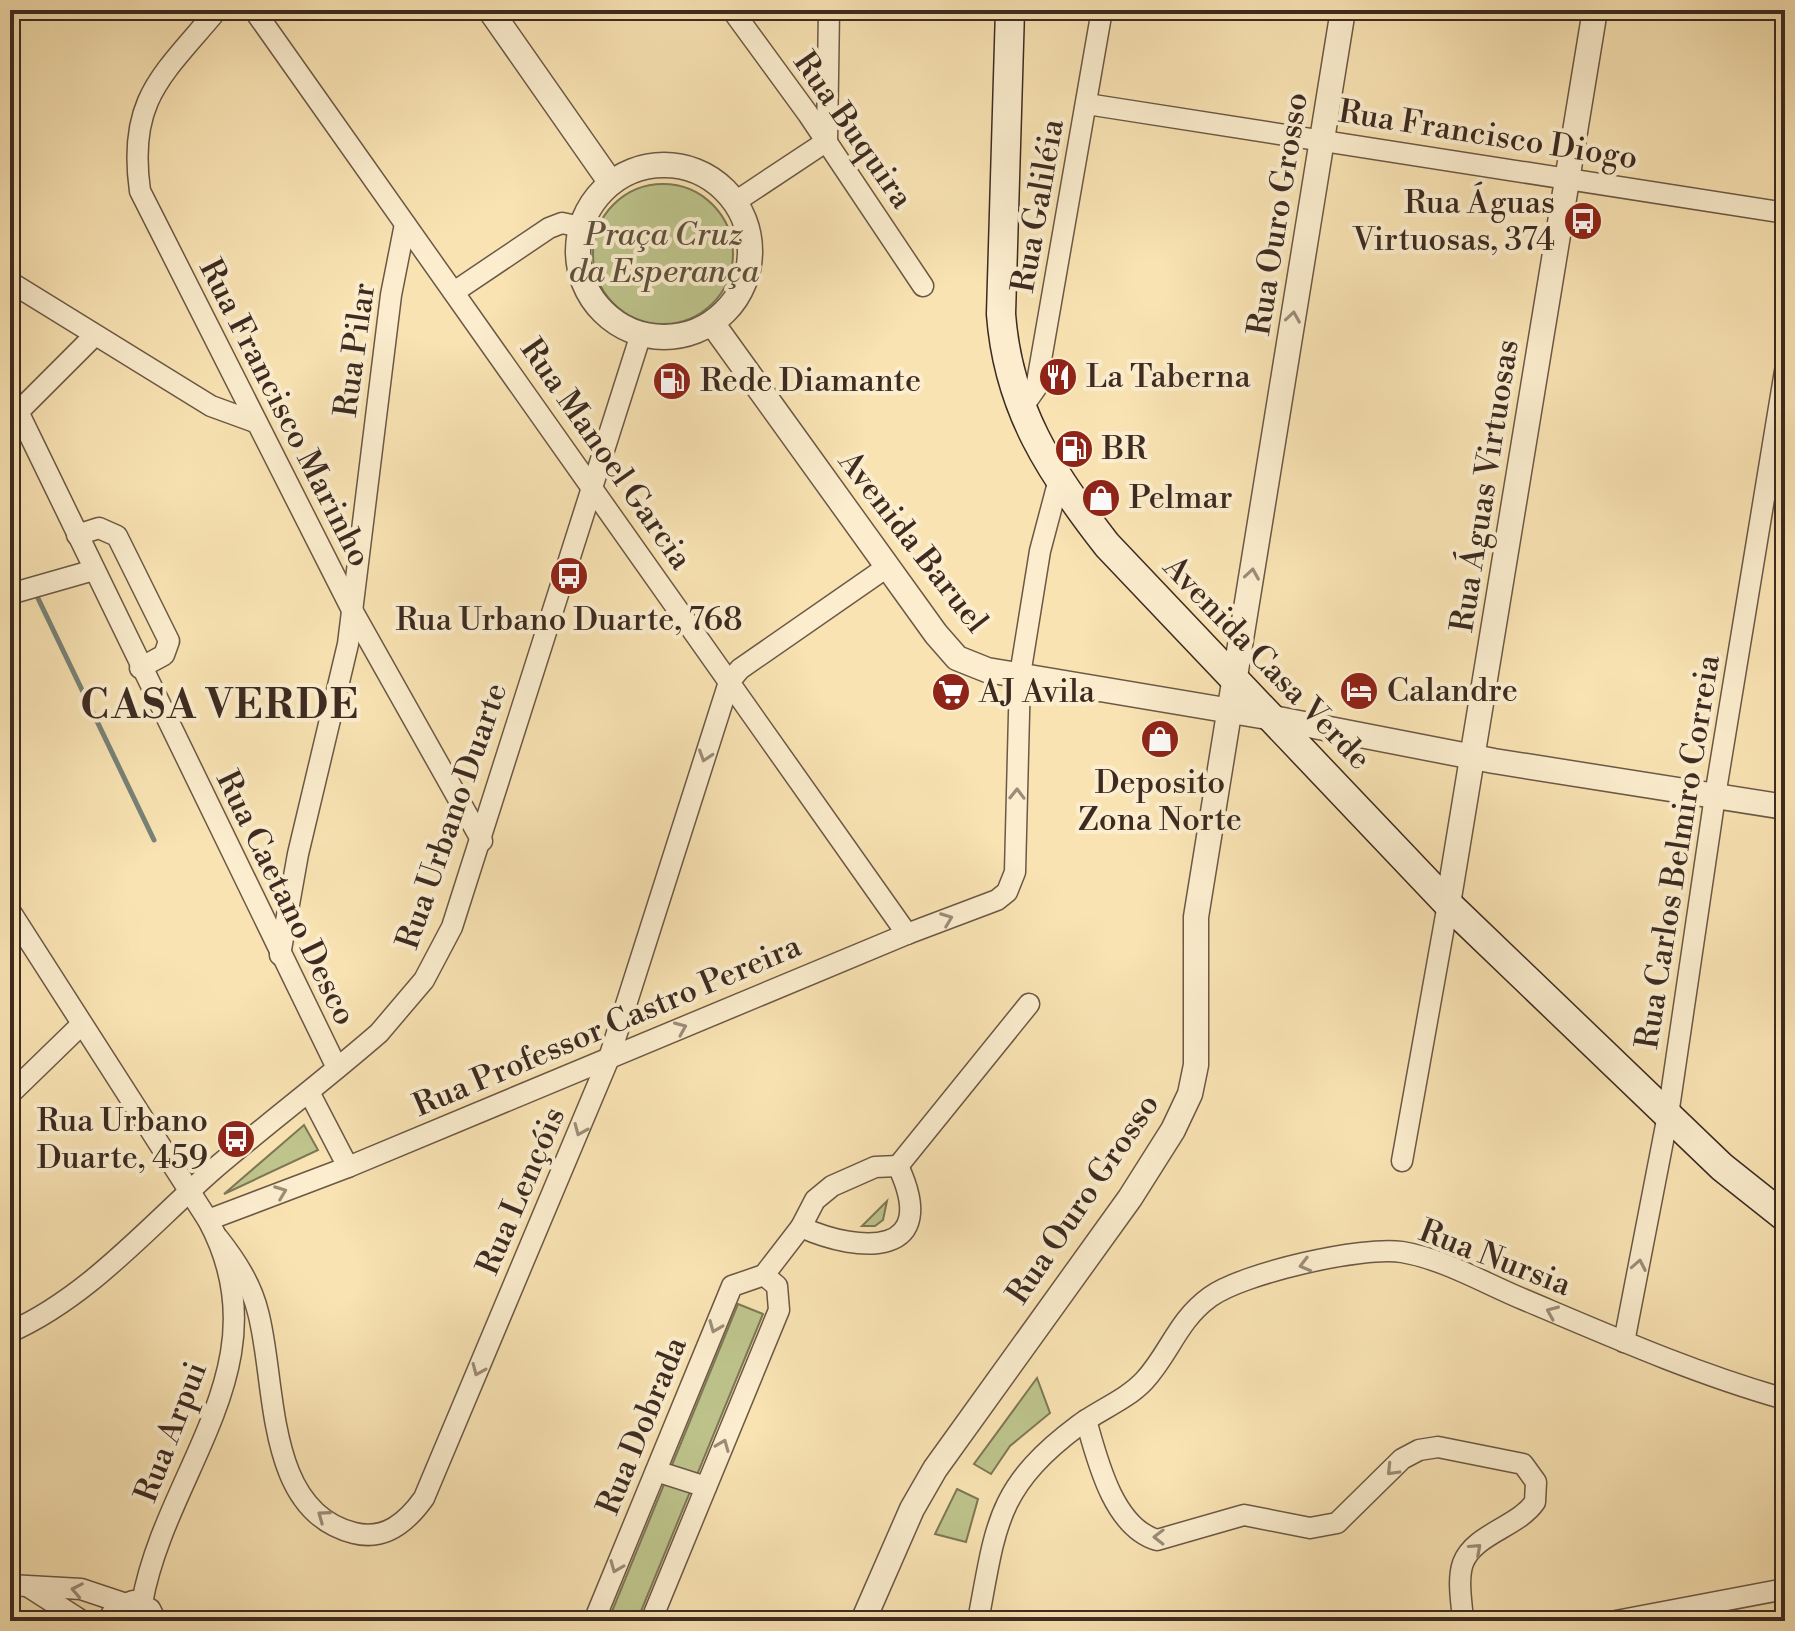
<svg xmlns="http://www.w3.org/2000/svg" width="1795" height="1631" viewBox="0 0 1795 1631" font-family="'Libre Bodoni',serif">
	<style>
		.green { fill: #bec48c; stroke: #7e7756; stroke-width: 2 }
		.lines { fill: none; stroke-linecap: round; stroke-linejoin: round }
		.stream { stroke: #778277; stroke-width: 5 }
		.minor-casing { stroke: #6c5846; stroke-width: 23 }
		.tertiary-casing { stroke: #6c5846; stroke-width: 27 }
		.secondary-casing { stroke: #3d2a21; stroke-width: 31 }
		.minor { stroke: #fbedce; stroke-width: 20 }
		.tertiary { stroke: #fbedce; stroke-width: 24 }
		.secondary { stroke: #fbedce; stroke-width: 28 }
		.oneway { stroke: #9c8c78 }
		.labels { text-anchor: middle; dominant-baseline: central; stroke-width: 8; stroke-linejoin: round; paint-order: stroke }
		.street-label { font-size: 32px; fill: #3d2a21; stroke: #fbedce }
		.poi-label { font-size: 32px; fill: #3d2a21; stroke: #fbedce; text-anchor: start }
		.park-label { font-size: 32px; font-style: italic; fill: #5d503c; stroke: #fbedce }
		.district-label { font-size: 40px; font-weight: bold; letter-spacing: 2px; fill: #3d2a21; stroke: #fbedce }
	</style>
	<rect width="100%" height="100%" fill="#f9e3b3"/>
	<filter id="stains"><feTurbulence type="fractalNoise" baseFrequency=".0025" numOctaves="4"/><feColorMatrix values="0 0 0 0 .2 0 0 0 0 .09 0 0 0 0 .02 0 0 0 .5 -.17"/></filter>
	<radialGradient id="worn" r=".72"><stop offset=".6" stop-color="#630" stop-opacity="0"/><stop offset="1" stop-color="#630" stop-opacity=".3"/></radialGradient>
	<g class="green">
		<circle cx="663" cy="254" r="70"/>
		<polygon points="304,1125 318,1150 224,1194"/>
		<polygon points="887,1201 883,1220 875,1226 862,1226"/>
		<polygon points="738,1304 763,1314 637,1621 608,1621"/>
		<polygon points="1037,1378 1050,1413 1010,1446 991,1474 974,1464"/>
		<polygon points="957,1489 978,1499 966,1542 935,1534"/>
	</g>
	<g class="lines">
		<polyline class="stream" points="35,592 154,840"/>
		<defs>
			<g id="minor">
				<path d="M217 10C163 75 127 99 140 191L352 610 482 841"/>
				<polyline points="254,10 907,934"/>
				<polyline points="732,10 808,114 923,286"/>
				<polyline points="1087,104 1785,213"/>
				<polyline points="735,202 827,141 829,10"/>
				<polyline points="10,282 211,406 255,422"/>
				<polyline points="454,292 549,228 562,223 581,227"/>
				<polyline points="10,395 337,1068"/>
				<polyline points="1022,408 1036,388 1039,371 1102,10"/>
				<polyline points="19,411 94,336"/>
				<polyline points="77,535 99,528 117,536 169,641 164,655 140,668"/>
				<polyline points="10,594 94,570"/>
				<path d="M10 911 208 1220C286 1364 166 1469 142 1603"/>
				<polyline points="280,955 298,854 348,644 391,295 405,224"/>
				<polyline points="309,1092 348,1167"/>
				<polyline points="10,1094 81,1025"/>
				<polyline points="1402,1161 1448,904"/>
				<polyline points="898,1166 1029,1004"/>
				<polyline points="208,1220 348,1167 907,934 997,900 1007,892 1015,872 1020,675 1040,551 1058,483"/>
				<path d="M801 1227C861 1254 941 1257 898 1166"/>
				<path d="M218 1238C236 1261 251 1284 258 1312 277 1383 264 1511 354 1533 385 1541 407 1522 424 1498L609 1058 729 682 740 669 887 567"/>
				<path d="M10 1332C89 1297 150 1225 214 1169 268 1123 325 1080 379 1033L424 980 452 927 641 334"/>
				<polyline points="1624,1342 1668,1115 1715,796 1785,371"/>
				<path d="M1086 1420C1097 1459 1113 1527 1157 1540L1244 1515 1310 1528 1337 1523 1402 1459 1419 1450 1438 1447 1523 1464 1536 1482 1535 1502C1518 1527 1474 1534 1463 1563 1457 1580 1462 1604 1463 1621"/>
				<polyline points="656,1471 706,1487"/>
				<polyline points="10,1585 81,1589 123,1603"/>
				<polyline points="29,1587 82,1621"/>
				<polyline points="108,1621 115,1608 133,1601 150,1609 156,1621"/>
				<polyline points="594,1621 732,1286 764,1275 801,1227 815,1200 832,1186 875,1167 898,1166"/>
				<polyline points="651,1621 779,1310 777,1286 764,1275"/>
				<path d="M978 1621C996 1525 996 1487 1079 1425 1099 1410 1126 1400 1144 1381 1170 1353 1177 1321 1210 1297 1243 1273 1362 1246 1402 1252 1444 1259 1486 1284 1525 1300 1610 1336 1696 1374 1785 1399"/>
				<polyline points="1616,1621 1785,1589"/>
			</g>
			<g id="tertiary">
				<polyline points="490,10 611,183"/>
				<circle cx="664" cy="251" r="86"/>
				<polyline points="712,323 936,634 957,658 987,670 1273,718 1494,761 1785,807"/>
				<polyline points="1448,904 1595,10"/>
				<polyline points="863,1621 912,1509 935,1469 1130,1198 1173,1130 1190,1094 1196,1065 1196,917 1343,10"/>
			</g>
			<path id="secondary" d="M1010 10 1001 314C1008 408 1050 472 1107 545L1448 904 1722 1167 1785 1217"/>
		</defs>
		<use href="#minor" class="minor-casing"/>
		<use href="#tertiary" class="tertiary-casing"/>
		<use href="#secondary" class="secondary-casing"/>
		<use href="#minor" class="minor"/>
		<use href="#tertiary" class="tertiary"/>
		<use href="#secondary" class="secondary"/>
	</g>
	<defs><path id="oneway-chevron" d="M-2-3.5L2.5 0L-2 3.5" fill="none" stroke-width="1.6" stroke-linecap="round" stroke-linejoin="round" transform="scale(2)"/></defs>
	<g class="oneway">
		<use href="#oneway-chevron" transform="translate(1293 317) rotate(-81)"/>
		<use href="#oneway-chevron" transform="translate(1252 574) rotate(-81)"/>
		<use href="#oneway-chevron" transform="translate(705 756) rotate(108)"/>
		<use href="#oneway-chevron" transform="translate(1017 794) rotate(-89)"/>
		<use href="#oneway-chevron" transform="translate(947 919) rotate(-21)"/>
		<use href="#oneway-chevron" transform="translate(681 1028) rotate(-23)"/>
		<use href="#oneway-chevron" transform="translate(580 1130) rotate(113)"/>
		<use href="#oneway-chevron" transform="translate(281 1192) rotate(-21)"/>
		<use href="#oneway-chevron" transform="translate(1305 1265) rotate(165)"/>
		<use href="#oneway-chevron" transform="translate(1639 1265) rotate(-79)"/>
		<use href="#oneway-chevron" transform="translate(1552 1312) rotate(-157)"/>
		<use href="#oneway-chevron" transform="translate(715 1327) rotate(112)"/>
		<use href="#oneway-chevron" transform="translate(478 1370) rotate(113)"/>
		<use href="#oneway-chevron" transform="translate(723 1445) rotate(-68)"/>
		<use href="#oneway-chevron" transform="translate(1392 1470) rotate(134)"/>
		<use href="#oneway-chevron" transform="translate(323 1516) rotate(-144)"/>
		<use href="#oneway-chevron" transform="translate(1159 1537) rotate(-179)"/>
		<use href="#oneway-chevron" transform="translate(1476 1549) rotate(-42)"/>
		<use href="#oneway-chevron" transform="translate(616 1567) rotate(112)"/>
		<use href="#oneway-chevron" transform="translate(77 1590) rotate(-169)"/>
	</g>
	<defs>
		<symbol id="bus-disc" viewBox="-11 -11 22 22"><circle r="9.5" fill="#8f2418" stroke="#fbedce"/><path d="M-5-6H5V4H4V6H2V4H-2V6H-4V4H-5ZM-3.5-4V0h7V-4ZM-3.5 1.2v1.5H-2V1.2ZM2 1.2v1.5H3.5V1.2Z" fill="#fff"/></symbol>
		<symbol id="restaurant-disc" viewBox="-11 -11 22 22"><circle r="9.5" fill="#8f2418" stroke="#fbedce"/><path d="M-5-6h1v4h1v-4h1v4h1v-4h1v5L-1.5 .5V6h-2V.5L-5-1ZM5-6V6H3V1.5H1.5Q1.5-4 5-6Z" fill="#fff"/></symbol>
		<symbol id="fuel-disc" viewBox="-11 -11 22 22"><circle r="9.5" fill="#8f2418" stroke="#fbedce"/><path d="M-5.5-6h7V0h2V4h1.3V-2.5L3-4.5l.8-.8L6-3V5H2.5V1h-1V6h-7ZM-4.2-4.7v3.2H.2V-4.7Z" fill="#fff"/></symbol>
		<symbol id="shop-disc" viewBox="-11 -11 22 22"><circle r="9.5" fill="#8f2418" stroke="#fbedce"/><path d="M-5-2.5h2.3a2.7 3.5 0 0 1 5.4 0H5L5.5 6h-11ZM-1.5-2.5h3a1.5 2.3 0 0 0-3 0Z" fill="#fff"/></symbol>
		<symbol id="hotel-disc" viewBox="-11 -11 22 22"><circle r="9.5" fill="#8f2418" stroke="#fbedce"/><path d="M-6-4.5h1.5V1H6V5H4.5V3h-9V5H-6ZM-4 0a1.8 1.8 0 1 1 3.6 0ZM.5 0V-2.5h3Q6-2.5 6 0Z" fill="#fff"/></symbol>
		<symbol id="supermarket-disc" viewBox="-11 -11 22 22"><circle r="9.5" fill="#8f2418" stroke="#fbedce"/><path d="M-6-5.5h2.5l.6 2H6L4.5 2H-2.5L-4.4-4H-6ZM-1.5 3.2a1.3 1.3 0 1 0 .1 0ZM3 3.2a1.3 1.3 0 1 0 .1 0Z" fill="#fff"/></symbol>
	</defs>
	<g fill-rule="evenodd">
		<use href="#bus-disc" x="1561" y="199" width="44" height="44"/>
		<use href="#restaurant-disc" x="1036" y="355" width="44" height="44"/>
		<use href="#fuel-disc" x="650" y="359" width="44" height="44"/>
		<use href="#fuel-disc" x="1052" y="427" width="44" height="44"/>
		<use href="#shop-disc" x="1079" y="476" width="44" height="44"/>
		<use href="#bus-disc" x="547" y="554" width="44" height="44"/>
		<use href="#hotel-disc" x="1337" y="669" width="44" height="44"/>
		<use href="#supermarket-disc" x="929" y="670" width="44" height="44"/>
		<use href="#shop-disc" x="1138" y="717" width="44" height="44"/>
		<use href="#bus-disc" x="214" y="1117" width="44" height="44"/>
	</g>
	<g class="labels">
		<g class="street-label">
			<text transform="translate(853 130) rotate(55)">Rua Buquira</text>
			<text transform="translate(1488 135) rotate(9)">Rua Francisco Diogo</text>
			<text transform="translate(1038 206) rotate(-80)">Rua Galiléia</text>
			<text transform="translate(1278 214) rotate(-81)">Rua Ouro Grosso</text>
			<text transform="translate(355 350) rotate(-82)">Rua Pilar</text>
			<text transform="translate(285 413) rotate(63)">Rua Francisco Marinho</text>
			<text transform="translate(606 454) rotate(55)">Rua Manoel Garcia</text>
			<text transform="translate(1485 486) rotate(-81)">Rua Águas Virtuosas</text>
			<text transform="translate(913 542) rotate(52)">Avenida Baruel</text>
			<text transform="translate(1267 663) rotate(46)">Avenida Casa Verde</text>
			<text transform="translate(452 816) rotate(-71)">Rua Urbano Duarte</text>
			<text transform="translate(1678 852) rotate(-81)">Rua Carlos Belmiro Correia</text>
			<text transform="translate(286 898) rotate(64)">Rua Caetano Desco</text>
			<text transform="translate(607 1026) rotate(-23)">Rua Professor Castro Pereira</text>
			<text transform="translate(521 1191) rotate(-67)">Rua Lençóis</text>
			<text transform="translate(1083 1199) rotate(-56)">Rua Ouro Grosso</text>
			<text transform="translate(1495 1258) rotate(21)">Rua Nursia</text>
			<text transform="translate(642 1426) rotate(-68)">Rua Dobrada</text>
			<text transform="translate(171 1432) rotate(-69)">Rua Arpui</text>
		</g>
		<g class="poi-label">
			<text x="1555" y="203" text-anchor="end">Rua Águas<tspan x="1555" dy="37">Virtuosas, 374</tspan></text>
			<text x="1086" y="377">La Taberna</text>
			<text x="700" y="381">Rede Diamante</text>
			<text x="1102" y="449">BR</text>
			<text x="1129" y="498">Pelmar</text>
			<text x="569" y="620" text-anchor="middle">Rua Urbano Duarte, 768</text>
			<text x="1387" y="691">Calandre</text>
			<text x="979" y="692">AJ Avila</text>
			<text x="1160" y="783" text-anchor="middle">Deposito<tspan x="1160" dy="37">Zona Norte</tspan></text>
			<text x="208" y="1121" text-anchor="end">Rua Urbano<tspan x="208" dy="37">Duarte, 459</tspan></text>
		</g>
		<g class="park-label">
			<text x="664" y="235">Praça Cruz<tspan x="664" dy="37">da Esperança</tspan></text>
		</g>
		<g class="district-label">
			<text x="220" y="706">CASA VERDE</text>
		</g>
	</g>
	<rect width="1795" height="1631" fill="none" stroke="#f9e3b3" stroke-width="40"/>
	<rect x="12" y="12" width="1771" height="1607" fill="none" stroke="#3d2a21" stroke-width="4"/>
	<rect x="20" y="20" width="1755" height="1591" fill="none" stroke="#3d2a21" stroke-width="2"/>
	<rect width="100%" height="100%" filter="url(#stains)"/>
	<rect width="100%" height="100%" fill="url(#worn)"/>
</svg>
